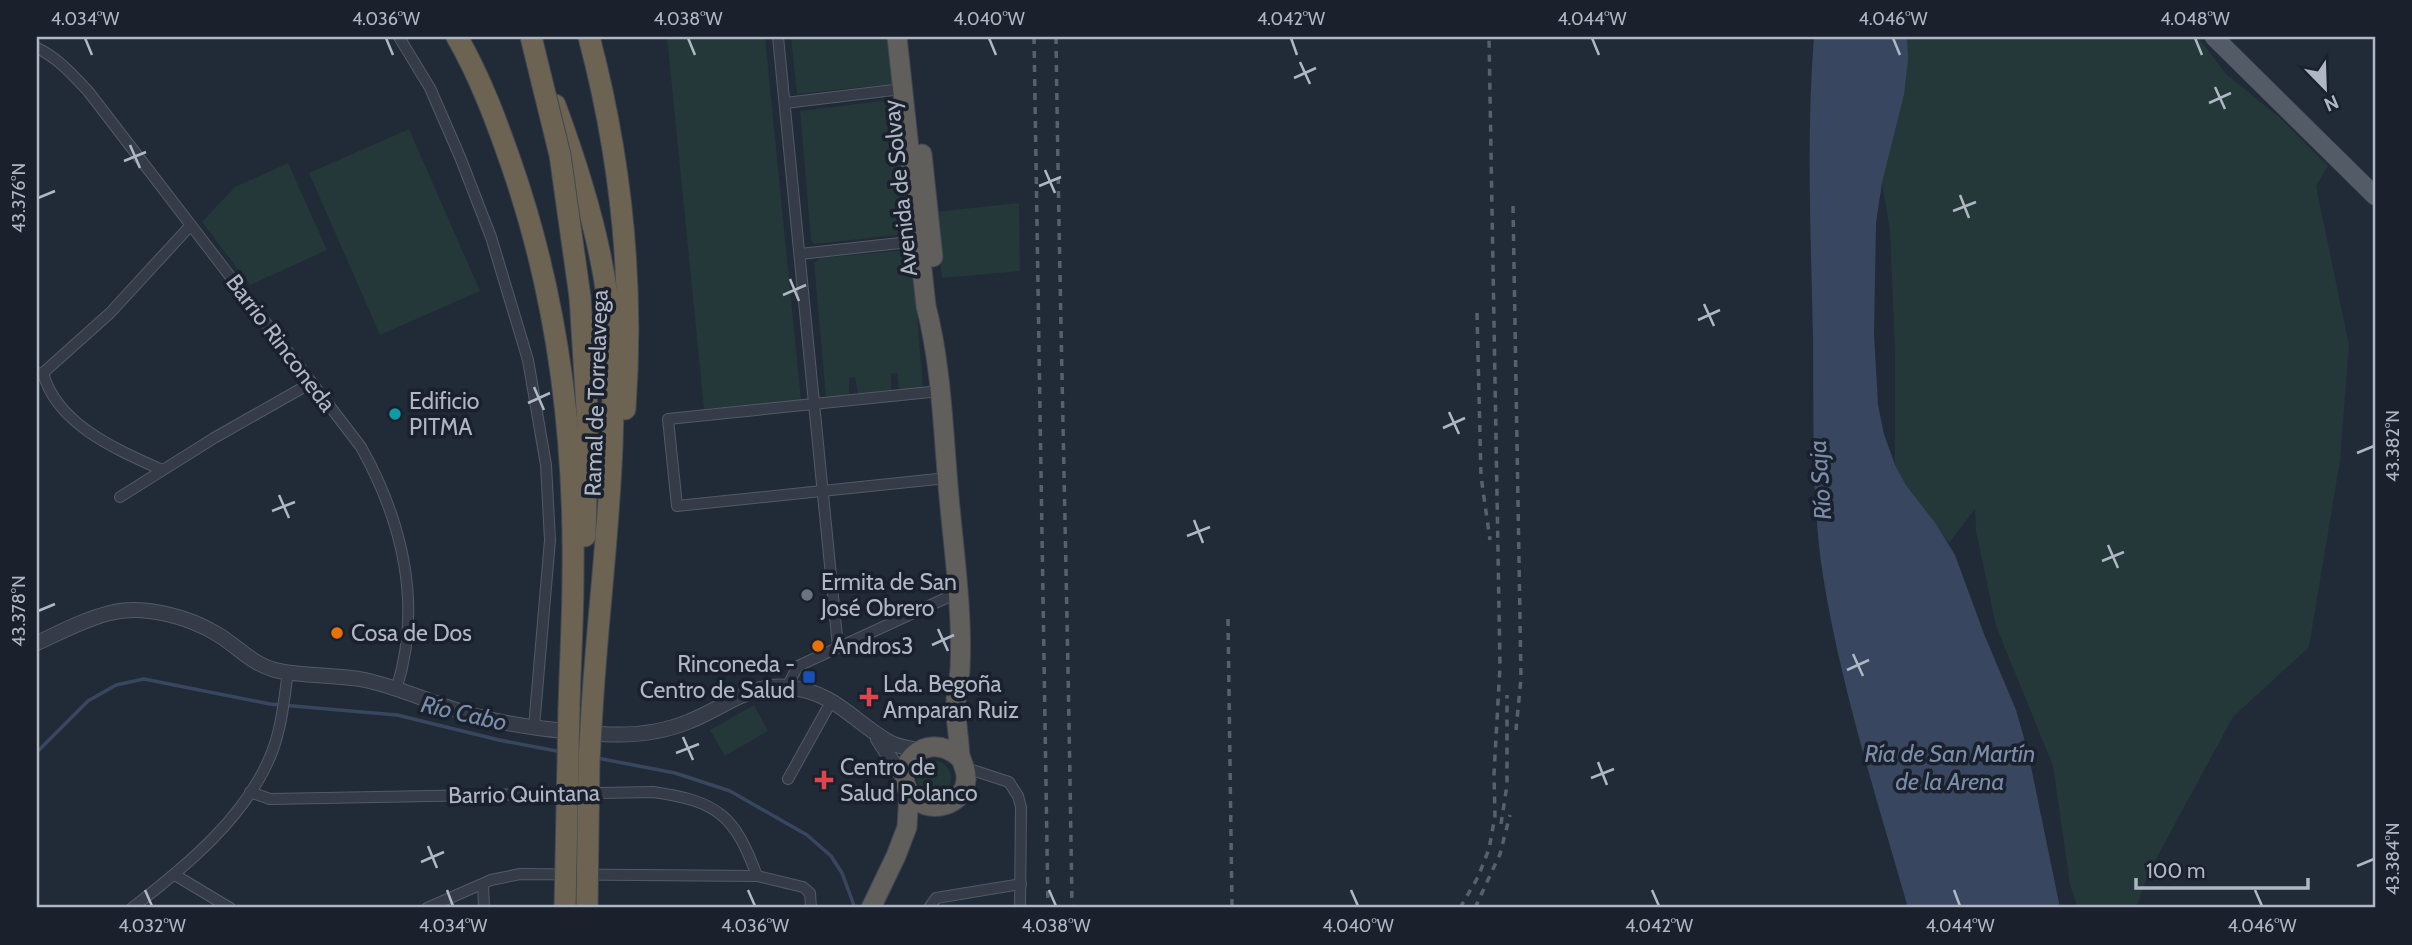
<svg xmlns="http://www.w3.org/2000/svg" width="2412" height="945" viewBox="0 0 2412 945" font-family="Cabin,sans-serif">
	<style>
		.green { fill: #243739 }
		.water { fill: #38475f }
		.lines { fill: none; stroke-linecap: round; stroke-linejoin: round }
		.stream { stroke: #38475f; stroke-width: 3.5 }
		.minor-casing { stroke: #525a65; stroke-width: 12 }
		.tertiary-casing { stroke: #525a65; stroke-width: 16 }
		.primary-casing { stroke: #3e4551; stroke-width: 19 }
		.trunk-casing { stroke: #3f4752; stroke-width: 21 }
		.motorway-casing { stroke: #3f4752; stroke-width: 23 }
		.minor { stroke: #353c47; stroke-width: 10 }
		.tertiary { stroke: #353c47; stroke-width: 14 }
		.primary { stroke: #535b67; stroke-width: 18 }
		.trunk { stroke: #605f5c; stroke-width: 19 }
		.motorway { stroke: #6d6352; stroke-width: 21 }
		.rail { stroke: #57606e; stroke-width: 3.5; stroke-dasharray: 7 7; stroke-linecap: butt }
		.motorway-bridge-casing { stroke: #3f4752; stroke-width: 23; stroke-linecap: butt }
		.motorway-bridge { stroke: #6d6352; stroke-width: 21 }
		.ticks { fill: none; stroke: #afb7c4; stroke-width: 2.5 }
		.culture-dot { fill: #0f9aa8; stroke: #1a212c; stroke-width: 2.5 }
		.worship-dot { fill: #6b7280; stroke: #1a212c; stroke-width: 2.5 }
		.food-dot { fill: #e8710a; stroke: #1a212c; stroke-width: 2.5 }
		.transit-dot { fill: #1a4fb4; stroke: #1a212c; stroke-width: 2.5 }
		.health-dot { fill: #e0444e; stroke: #1a212c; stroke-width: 2.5 }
		.labels { text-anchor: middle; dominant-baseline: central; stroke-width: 7; stroke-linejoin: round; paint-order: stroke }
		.street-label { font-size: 23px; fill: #afb7c4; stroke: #1a212c }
		.poi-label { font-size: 23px; fill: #afb7c4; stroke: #1a212c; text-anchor: start }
		.water-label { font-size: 24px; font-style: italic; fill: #798daa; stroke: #1a212c }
		.neatline { fill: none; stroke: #afb7c4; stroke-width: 2.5 }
		.ticks-label { font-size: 18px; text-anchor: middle; fill: #afb7c4 }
	</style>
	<rect width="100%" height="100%" fill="#212a37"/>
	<g class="green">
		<polygon points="667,37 765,37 801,400 704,409"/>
		<polygon points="791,37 890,37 894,84 797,94"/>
		<polygon points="1907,37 2198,37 2226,74 2279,117 2328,166 2316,186 2349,345 2340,461 2309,647 2233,717 2150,870 2136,908 2078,908 2070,885 2053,766 1996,626 1976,531 1975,509 1949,543 1906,485 1895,465 1895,353 1890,231 1882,183 1904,95"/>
		<polygon points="890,100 894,101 896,106 907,234 814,244 811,240 800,111"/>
		<polygon points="409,129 480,291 380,335 309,173"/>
		<polygon points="288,163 327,250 250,285 202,222 235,187"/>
		<polygon points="1019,203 1020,271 942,278 935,212"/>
		<polygon points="907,250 912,256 923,388 902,390 899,388 897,373 891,374 891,392 861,395 858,394 855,377 849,378 849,396 826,398 814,263 820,258"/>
		<polygon points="754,705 768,731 725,756 710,730"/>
		<circle cx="934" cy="778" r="17"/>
	</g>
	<path class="water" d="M1814 37H1907L1908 60 1904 95 1882 183 1876 223 1874 334 1878 405 1884 434 1895 465 1906 485 1936 524 1955 555 1984 634 2016 710 2028 752 2060 908H1908C1877 799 1841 688 1823 576 1811 498 1814 416 1813 338 1811 238 1806 137 1814 37Z"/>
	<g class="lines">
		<g class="stream">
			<polyline points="37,752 88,701 116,685 144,679 270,704 397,715 499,740 562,752"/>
			<polyline points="597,758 675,773 730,791 807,835 831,856 842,873 855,908"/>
		</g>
		<defs>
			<g id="minor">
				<polyline points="399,37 430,88 460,157 491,237 528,360 546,465 550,540 534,727"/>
				<polyline points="778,37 838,647"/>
				<path d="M37 48C58 58 72 74 88 91L361 447C403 522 423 607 396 690"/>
				<polyline points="785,103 902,89"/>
				<polyline points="800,254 918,241"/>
				<path d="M43 373C57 425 118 450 162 470"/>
				<polyline points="37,374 43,373 110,313 191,225"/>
				<polyline points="940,391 668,419 677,506 947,478"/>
				<polyline points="120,497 214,438 311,383"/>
				<polyline points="787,687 798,666 957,593"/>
				<polyline points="966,768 1009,782 1018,796 1021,807 1020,908"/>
				<polyline points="788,779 832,700"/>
				<path d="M250 792 270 799 653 792C717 801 735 815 757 876"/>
				<polyline points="175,875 230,908"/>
				<polyline points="483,884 484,908"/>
				<path d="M132 908C185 867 247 817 272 752 282 726 284 699 288 672"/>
				<polyline points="427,908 491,880 520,874 757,876 803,887 810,893 811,908"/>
				<polyline points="929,908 936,898 1021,884"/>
			</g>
			<g id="tertiary">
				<path d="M37 643C61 632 85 619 110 613 143 604 189 617 217 634 237 646 252 664 275 670 304 677 335 674 365 680 402 688 438 706 476 716 517 727 559 731 601 734 631 736 662 733 690 721 721 709 752 682 788 687 837 693 851 720 889 742 898 747 909 748 919 750"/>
				<polyline points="878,739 905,781"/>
			</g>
			<polyline id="primary" points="2214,37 2375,196"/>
			<g id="trunk">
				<path d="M897 37 926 306C941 364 943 426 948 485 953 547 963 609 960 670 959 681 956 691 956 702 955 712 957 724 958 734 959 741 959 748 960 755 962 764 967 770 966 780 964 805 931 815 914 798 886 770 925 726 960 758"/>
				<polyline points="922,154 933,257"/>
				<polyline points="871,908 896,856 907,827 909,792"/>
			</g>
			<g id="motorway">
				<path d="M457 37C480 77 496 120 511 163 557 295 575 437 573 576 573 620 570 665 569 709"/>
				<path d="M589 37C621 158 634 284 625 409"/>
				<path d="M555 105C578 167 598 230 607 295 624 433 600 573 592 710"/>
				<polyline points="580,297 588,425 585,536"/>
			</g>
		</defs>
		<use href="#minor" class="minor-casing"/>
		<use href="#tertiary" class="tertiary-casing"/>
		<use href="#primary" class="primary-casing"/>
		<use href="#trunk" class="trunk-casing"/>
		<use href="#motorway" class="motorway-casing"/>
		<use href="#minor" class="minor"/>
		<use href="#tertiary" class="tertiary"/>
		<use href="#primary" class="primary"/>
		<use href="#trunk" class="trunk"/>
		<use href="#motorway" class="motorway"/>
		<g class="rail">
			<polyline points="1034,37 1048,908"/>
			<path d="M1056 37C1060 327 1068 618 1072 908"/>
			<polyline points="1513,206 1521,678 1516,730"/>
			<polyline points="1477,313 1481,476 1490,540"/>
			<polyline points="1228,619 1232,908"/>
			<polyline points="1501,824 1507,785 1507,695"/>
			<polyline points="1460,908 1478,877 1489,849 1495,816 1494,774 1500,666 1489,37"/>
			<polyline points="1475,908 1500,854 1510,815"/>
		</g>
		<defs>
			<g id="motorway-bridge">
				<polyline points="531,37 560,155 580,297"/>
				<polyline points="565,908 569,709"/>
				<polyline points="587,908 589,761 592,710"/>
			</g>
		</defs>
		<use href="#motorway-bridge" class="motorway-bridge-casing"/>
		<use href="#motorway-bridge" class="motorway-bridge"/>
	</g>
	<path class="ticks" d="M85 38 92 55M386 38 393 55M688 38 695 55M989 38 996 55M1291 38 1297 55M1592 38 1599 55M1893 38 1900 55M2195 38 2202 55M1300 62 1310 84M1294 78 1316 68M2215 87 2225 109M2209 103 2231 93M130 145 140 168M124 161 146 152M1045 170 1055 193M1039 186 1061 177M1960 195 1969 218M38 198 55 191M1953 211 1976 202M790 279 799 301M783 295 806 285M1704 304 1714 326M1698 320 1720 310M534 387 544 410M528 403 550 393M1449 412 1459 434M1443 428 1465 418M2357 453 2374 446M279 495 289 518M272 511 295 502M1194 520 1203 543M1187 536 1210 527M2108 545 2118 568M2102 561 2124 552M38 611 55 604M938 629 948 651M932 645 954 635M1853 654 1863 676M1847 670 1869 660M683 737 693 760M676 753 699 744M1598 762 1607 785M1591 778 1614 769M428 846 437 868M421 862 444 852M2357 866 2374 859M145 890 152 906M447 890 453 906M748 890 755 906M1049 890 1056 906M1351 890 1358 906M1652 890 1659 906M1954 890 1960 906M2255 890 2262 906"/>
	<circle class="culture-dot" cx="395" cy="414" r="7"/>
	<circle class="worship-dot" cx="807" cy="595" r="7"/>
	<g class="food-dot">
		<circle cx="337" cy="633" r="7"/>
		<circle cx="818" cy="646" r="7"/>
	</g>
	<rect class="transit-dot" x="802" y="670" width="14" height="14" rx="3.5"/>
	<g class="health-dot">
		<path d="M865.5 686.5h7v7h7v7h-7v7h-7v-7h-7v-7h7z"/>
		<path d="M820.5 769.5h7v7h7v7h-7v7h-7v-7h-7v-7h7z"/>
	</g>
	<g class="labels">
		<g class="street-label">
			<text transform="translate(900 188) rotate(-96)">Avenida de Solvay</text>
			<text transform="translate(281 343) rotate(53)">Barrio Rinconeda</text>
			<text transform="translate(596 393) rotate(-88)">Ramal de Torrelavega</text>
			<text transform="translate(524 794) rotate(-1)">Barrio Quintana</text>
		</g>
		<g class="poi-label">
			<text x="409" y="401">Edificio<tspan x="409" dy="26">PITMA</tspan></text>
			<text x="821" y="582">Ermita de San<tspan x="821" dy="26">José Obrero</tspan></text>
			<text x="351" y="633">Cosa de Dos</text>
			<text x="832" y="646">Andros3</text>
			<text x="795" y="664" text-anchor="end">Rinconeda -<tspan x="795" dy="26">Centro de Salud</tspan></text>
			<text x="883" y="684">Lda. Begoña<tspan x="883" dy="26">Amparan Ruiz</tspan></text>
			<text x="840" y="767">Centro de<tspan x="840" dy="26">Salud Polanco</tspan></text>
		</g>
		<g class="water-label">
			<text transform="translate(1820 480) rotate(-94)">Río Saja</text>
			<text transform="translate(464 713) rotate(13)">Río Cabo</text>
			<text x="1950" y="753">Ría de San Martín<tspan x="1950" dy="28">de la Arena</tspan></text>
		</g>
	</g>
	<rect width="2412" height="945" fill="none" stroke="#1a212c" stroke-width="77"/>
	<g transform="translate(2325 88) rotate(157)" stroke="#1a212c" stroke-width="5" paint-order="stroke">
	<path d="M0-5L12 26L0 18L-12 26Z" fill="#afb7c4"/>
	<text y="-10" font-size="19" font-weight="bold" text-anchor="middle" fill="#afb7c4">N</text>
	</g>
	<path d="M2136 878v10h172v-10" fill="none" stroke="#afb7c4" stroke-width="3.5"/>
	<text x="2146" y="878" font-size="21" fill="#afb7c4" stroke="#1a212c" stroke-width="5" paint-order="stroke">100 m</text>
	<rect x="38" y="38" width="2336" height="868" class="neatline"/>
	<g class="ticks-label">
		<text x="85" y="25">4.034°W</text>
		<text x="386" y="25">4.036°W</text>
		<text x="688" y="25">4.038°W</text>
		<text x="989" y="25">4.040°W</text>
		<text x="1291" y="25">4.042°W</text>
		<text x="1592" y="25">4.044°W</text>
		<text x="1893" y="25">4.046°W</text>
		<text x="2195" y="25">4.048°W</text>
		<text transform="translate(19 198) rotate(-90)" y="6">43.376°N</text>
		<text transform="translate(2393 446) rotate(-90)" y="6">43.382°N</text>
		<text transform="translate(19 611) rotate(-90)" y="6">43.378°N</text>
		<text transform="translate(2393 859) rotate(-90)" y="6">43.384°N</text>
		<text x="152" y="932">4.032°W</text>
		<text x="453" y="932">4.034°W</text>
		<text x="755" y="932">4.036°W</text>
		<text x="1056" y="932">4.038°W</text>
		<text x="1358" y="932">4.040°W</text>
		<text x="1659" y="932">4.042°W</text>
		<text x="1960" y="932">4.044°W</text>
		<text x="2262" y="932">4.046°W</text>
	</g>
</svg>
